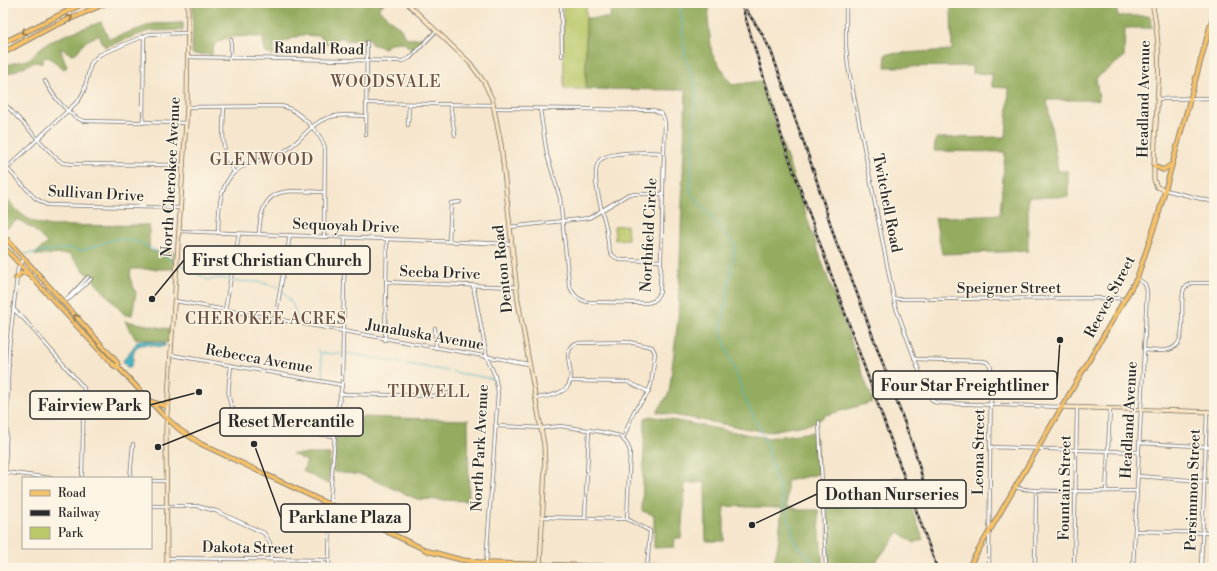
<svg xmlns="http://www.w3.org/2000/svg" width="1217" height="571" viewBox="0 0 1217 571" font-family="'Libre Bodoni',serif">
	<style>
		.green { fill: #bbc86a; stroke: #737a4a }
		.forest { fill: #94ac5e; stroke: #606c44 }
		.water { fill: #49b6c4; stroke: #3a7078 }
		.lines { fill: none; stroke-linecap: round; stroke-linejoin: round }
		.stream { stroke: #49b6c4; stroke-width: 1 }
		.street-casing { stroke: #726c64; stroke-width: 4 }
		.secondary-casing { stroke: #726c64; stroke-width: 5 }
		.primary-casing { stroke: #726c64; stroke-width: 5.5 }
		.highway-casing { stroke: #726c64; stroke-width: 6 }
		.street { stroke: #fff; stroke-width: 2.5 }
		.secondary { stroke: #fbe6c4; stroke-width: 3.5 }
		.primary { stroke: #f4c16b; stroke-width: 4 }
		.highway { stroke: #f4c16b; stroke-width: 4.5 }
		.rail-casing { stroke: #2b2b2b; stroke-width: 2.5 }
		.rail { stroke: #fcf5e5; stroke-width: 1; stroke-dasharray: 3; stroke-linecap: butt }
		.oneway { stroke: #90764b }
		.labels { text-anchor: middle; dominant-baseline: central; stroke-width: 3; stroke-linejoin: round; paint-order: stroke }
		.street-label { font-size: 15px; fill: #2b2b2b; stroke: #fcf5e5 }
		.neighbourhood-label { font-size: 16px; letter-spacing: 1px; fill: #6b5245; stroke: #fcf5e5 }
		.leader { fill: none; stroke: #2b2b2b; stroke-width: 1.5 }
		.callout-dot { fill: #2b2b2b; stroke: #fcf5e5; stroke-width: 1.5 }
		.callout { fill: #fcf5e5; stroke: #2b2b2b; stroke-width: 1.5 }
		.callout-label { font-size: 16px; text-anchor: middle; font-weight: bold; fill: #2b2b2b }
	</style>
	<rect width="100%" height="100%" fill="#fcf5e5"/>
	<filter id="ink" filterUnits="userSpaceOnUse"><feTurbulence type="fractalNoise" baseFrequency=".025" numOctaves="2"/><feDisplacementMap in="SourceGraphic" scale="8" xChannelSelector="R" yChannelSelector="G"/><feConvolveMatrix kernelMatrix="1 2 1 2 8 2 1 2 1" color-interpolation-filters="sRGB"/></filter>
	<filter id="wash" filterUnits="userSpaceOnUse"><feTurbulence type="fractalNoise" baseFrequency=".012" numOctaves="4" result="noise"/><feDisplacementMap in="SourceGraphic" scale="16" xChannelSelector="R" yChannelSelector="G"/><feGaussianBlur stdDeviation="0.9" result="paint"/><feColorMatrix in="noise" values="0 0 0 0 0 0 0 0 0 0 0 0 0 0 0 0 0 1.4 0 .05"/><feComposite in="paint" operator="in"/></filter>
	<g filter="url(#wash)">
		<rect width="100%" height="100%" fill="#f6e6cd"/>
		<g class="green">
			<polygon points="563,3 586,3 586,89 564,89"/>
			<polygon points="627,225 628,239 615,240 614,226"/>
		</g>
		<g class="forest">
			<path d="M193 3H385L378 9 401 29 404 36 410 39 421 38 422 39 413 51 403 42 391 43 385 48 371 44 370 38 347 41 341 37 326 44 320 36 301 35 274 46V56L265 52 263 37C248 37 211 32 212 55L192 54Z"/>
			<polygon points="611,3 710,3 708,19 712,54 732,85 761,81 823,265 873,402 826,415 815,423 765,432 657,412 669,393 678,319 686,90 586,89 586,18 610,18"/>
			<polygon points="949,3 1116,3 1118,16 1150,16 1152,28 1125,28 1124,57 1096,78 1099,100 1047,100 1058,171 1068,171 1068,197 1028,197 1028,251 942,254 935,218 1000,214 1005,152 934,151 936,138 1006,137 1009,88 992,87 992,74 972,73 972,66 885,67 886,54 952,50 951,9"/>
			<path d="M101 22 109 39 153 24 183 23V30L149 31 105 47 99 35 86 41 76 53 71 54 60 48 67 67 64 69 50 58 44 57 43 63 35 62 3 76V67C11 63 18 62 27 60 34 57 37 50 43 46 61 35 82 29 101 22Z"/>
			<path d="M3 195C21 214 25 222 52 226L149 225V251L174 252 173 269H131L130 278 136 293 132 315H125L69 254 34 255 47 243 33 229 18 219 7 228 3 223Z"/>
			<polygon points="125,321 169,329 169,343 135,338"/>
			<polygon points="650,416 767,438 813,432 816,440 818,474 787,481 787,506 798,510 818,510 823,568 772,568 778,545 782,508 724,506 724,541 706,541 705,482 685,484 681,538 675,538 674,547 654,548 654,515 642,511 645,418"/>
			<polygon points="361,417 468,420 469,501 417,499 362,475 334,472 336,436 359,437"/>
			<polygon points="292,454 330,454 328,484 303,471 307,461"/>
			<polygon points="900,477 923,539 914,543 899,532 871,568 829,568 826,500 847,488"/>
		</g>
		<path class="water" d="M144 340 165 344V346C157 349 145 340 137 347 131 353 135 362 130 367H127L123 361 138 341Z"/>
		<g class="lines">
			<g class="stream">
				<polyline points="680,3 685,56 696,85 690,192 735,245 721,332 746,401 765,440 796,544 820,568"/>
				<polyline points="25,254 69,248 80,251 118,238 141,243 175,262"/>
				<polyline points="180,264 208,280 221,278 229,280"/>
				<polyline points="233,281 259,282 278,287"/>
				<polyline points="282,290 293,305 297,320"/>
				<polyline points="317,349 320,353 324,378"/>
				<polyline points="321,353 341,354"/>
				<polyline points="345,353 493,379"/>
			</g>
		</g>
	</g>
	<g filter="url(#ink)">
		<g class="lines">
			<defs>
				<g id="street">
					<polyline points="561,3 562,56"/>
					<polyline points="846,3 846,46 848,66 895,305 928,395 934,402 940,403 1062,407"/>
					<polyline points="231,40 231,58"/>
					<polyline points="188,57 403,61 410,58 436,31"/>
					<path d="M45 81C52 95 68 115 83 121L186 123"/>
					<polyline points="1158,99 1214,98"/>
					<polyline points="3,102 55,157 63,163 73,164 183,165"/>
					<polyline points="366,103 494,105"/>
					<polyline points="450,104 455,135"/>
					<path d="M187 107 281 106C297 108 321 133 325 148L324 237"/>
					<path d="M224 107C223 131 220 151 234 172"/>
					<path d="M495 108 653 110 662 114 665 121 660 292 654 301 647 303 588 302C578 300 572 294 569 284L560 198 547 155 540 109"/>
					<polyline points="143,123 144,36"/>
					<polyline points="408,125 409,104"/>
					<polyline points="366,135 367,42"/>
					<polyline points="3,164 35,198 47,205 180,208"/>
					<polyline points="3,172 79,100 84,91 91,63 99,55 149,34 189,33"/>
					<polyline points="1165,190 1214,202"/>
					<polyline points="510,227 589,218 629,194 662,194"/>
					<polyline points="179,231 512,244"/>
					<path d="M218 233C219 213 218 193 230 177 242 161 265 161 281 153 299 145 309 124 327 118 339 113 354 116 366 116"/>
					<path d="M259 234C261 184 284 191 324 192"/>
					<polyline points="449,241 451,203 460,202"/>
					<path d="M661 261 619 260 611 254C607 246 608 236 606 227 603 213 589 172 600 160 610 151 650 152 664 153"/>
					<polyline points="88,277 66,300 69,299 91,279"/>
					<polyline points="386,282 517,287"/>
					<polyline points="473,285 487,357 495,376 498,392 486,563"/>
					<polyline points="894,299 1119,298 1124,301"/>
					<polyline points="175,301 529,364"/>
					<polyline points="13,309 24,319 84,388 82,478"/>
					<polyline points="225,310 239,234"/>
					<polyline points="275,319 290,235"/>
					<polyline points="435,328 436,348"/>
					<polyline points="385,340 387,239"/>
					<path d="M1144 350C1151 350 1159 352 1167 350 1191 347 1178 305 1184 288L1192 283H1214"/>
					<polyline points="172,355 342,385"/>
					<polyline points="914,359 982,361 987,362 991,368 989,568"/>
					<polyline points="3,365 9,365"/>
					<path d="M231 366C230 378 226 394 231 405 242 429 312 433 335 436"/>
					<polyline points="570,381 628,382 649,392"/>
					<polyline points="341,394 442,396 448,393"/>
					<path d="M536 398C600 391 551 358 576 343L629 342 652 347 655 353 651 385 646 396 634 411 623 439"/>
					<polyline points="819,422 826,568"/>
					<polyline points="495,426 544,428 560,426 602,432 620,436 627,444 630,451 627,519"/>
					<polyline points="1140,443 1214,447"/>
					<polyline points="990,447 1139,452"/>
					<polyline points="3,472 51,478"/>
					<polyline points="1138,476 1214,482"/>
					<polyline points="130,478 133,444"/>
					<polyline points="151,481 166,481"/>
					<path d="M1015 487C1025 493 1119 491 1137 491"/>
					<polyline points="1106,491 1110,409"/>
					<polyline points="151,506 197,506 216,511 264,533 270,543 271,559"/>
					<polyline points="542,517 627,519 650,531 647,568"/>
					<polyline points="585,518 589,430"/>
					<polyline points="1135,531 1214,533"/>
					<polyline points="3,543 9,348 18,268 24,259"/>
					<polyline points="167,558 329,560"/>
					<polyline points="989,567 1023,568"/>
					<polyline points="221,568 222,559"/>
					<polyline points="275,568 275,559"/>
					<polyline points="329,568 330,499 336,421 342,385 345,237"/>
					<polyline points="1035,568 1036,490"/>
					<polyline points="1074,568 1077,407"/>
					<polyline points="1133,568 1147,291 1145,284 1137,278"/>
					<polyline points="1201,568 1207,412"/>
				</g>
				<g id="secondary">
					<polyline points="407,3 470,63 484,82 492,99 501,144 518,301 544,445 545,467 540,565"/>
					<path d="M1152 3C1166 62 1153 121 1154 180L1157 187 1165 190"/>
					<polyline points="1062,407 1214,412"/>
					<polyline points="167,568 166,428 187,107 188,3"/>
				</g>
				<g id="primary">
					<polyline points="1154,166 1163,170 1171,165"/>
					<polyline points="3,235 117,362 119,368"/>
					<polyline points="3,246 113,365 119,368 162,414 180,430 201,444 428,551 462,560 486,563 672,568"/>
					<polyline points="16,278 21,273 28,273"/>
					<polyline points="152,402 165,406 169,401"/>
					<polyline points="968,568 1137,278 1158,216 1214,12"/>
				</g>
				<g id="highway">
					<polyline points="94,3 102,3"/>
					<polyline points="3,43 84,3"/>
					<polyline points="3,53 47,29 106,3"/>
				</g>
			</defs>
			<use href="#street" class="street-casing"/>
			<use href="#secondary" class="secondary-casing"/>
			<use href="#primary" class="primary-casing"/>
			<use href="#highway" class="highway-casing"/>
			<use href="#street" class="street"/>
			<use href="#secondary" class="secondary"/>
			<use href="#primary" class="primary"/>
			<use href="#highway" class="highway"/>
			<defs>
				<g id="rail">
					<polyline points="741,3 784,144 937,568"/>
					<polyline points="746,10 761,32 771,51 813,169 837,245 851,277 915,451 924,484"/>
				</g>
			</defs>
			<use href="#rail" class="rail-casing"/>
			<use href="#rail" class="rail"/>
		</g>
		<defs><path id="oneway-chevron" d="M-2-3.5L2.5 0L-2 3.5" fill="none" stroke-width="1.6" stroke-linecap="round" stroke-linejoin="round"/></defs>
		<g class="oneway">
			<use href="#oneway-chevron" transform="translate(70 18) rotate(-24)"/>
			<use href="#oneway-chevron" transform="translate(24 32) rotate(152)"/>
			<use href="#oneway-chevron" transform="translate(76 317) rotate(-132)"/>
		</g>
	</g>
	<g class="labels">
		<g class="street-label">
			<text transform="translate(319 49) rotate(1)">Randall Road</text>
			<text transform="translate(1144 99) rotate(-89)">Headland Avenue</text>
			<text transform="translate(171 177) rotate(-87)">North Cherokee Avenue</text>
			<text transform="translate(96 194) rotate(3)">Sullivan Drive</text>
			<text transform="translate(887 203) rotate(79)">Twitchell Road</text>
			<text transform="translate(346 226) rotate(2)">Sequoyah Drive</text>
			<text transform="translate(649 235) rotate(-87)">Northfield Circle</text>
			<text transform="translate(503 269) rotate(-96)">Denton Road</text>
			<text transform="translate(440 273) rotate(2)">Seeba Drive</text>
			<text x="1009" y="288">Speigner Street</text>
			<text transform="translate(1110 297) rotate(-62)">Reeves Street</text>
			<text transform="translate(425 335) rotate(10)">Junaluska Avenue</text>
			<text transform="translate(259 359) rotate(10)">Rebecca Avenue</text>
			<text transform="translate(1129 420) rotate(-87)">Headland Avenue</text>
			<text transform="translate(480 448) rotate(-87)">North Park Avenue</text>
			<text transform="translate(979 452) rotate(-89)">Leona Street</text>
			<text transform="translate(1065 488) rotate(-89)">Fountain Street</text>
			<text transform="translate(1193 490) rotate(-88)">Persimmon Street</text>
			<text transform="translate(248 548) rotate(1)">Dakota Street</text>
		</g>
		<g class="neighbourhood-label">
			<text x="386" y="82">WOODSVALE</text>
			<text x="262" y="160">GLENWOOD</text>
			<text x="266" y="319">CHEROKEE ACRES</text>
			<text x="429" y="392">TIDWELL</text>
		</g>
	</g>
	<path class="leader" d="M152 299L184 260M1060 340L1057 385M199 392L150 405M158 447L220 422M752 525L817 494M254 444L281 518"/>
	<g class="callout-dot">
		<circle cx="152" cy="299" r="4"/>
		<circle cx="1060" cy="340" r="4"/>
		<circle cx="199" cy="392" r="4"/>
		<circle cx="158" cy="447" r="4"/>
		<circle cx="752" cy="525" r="4"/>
		<circle cx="254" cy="444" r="4"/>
	</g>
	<g class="callout">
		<rect x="184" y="246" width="186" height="28" rx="4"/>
		<rect x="873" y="371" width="184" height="28" rx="4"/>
		<rect x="30" y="391" width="120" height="28" rx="4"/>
		<rect x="220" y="408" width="143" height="28" rx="4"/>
		<rect x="817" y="480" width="149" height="28" rx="4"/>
		<rect x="281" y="504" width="129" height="28" rx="4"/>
	</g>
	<g class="callout-label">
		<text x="277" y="266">First Christian Church</text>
		<text x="965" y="391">Four Star Freightliner</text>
		<text x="90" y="411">Fairview Park</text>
		<text x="291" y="427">Reset Mercantile</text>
		<text x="892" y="500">Dothan Nurseries</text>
		<text x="345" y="523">Parklane Plaza</text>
	</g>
	<rect width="1217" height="571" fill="none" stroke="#fcf5e5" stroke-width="16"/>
	<rect x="22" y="477" width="130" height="72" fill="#fcf5e5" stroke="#a8a49b"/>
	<rect x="30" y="490" width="20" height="6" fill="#f4c16b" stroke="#a8a49b"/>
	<text x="58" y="497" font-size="12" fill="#2b2b2b">Road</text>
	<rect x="30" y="510" width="20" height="6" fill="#2b2b2b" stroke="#a8a49b"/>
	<text x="58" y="517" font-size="12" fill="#2b2b2b">Railway</text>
	<rect x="30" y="527" width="20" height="12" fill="#bbc86a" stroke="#a8a49b"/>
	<text x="58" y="537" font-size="12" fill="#2b2b2b">Park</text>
</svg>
